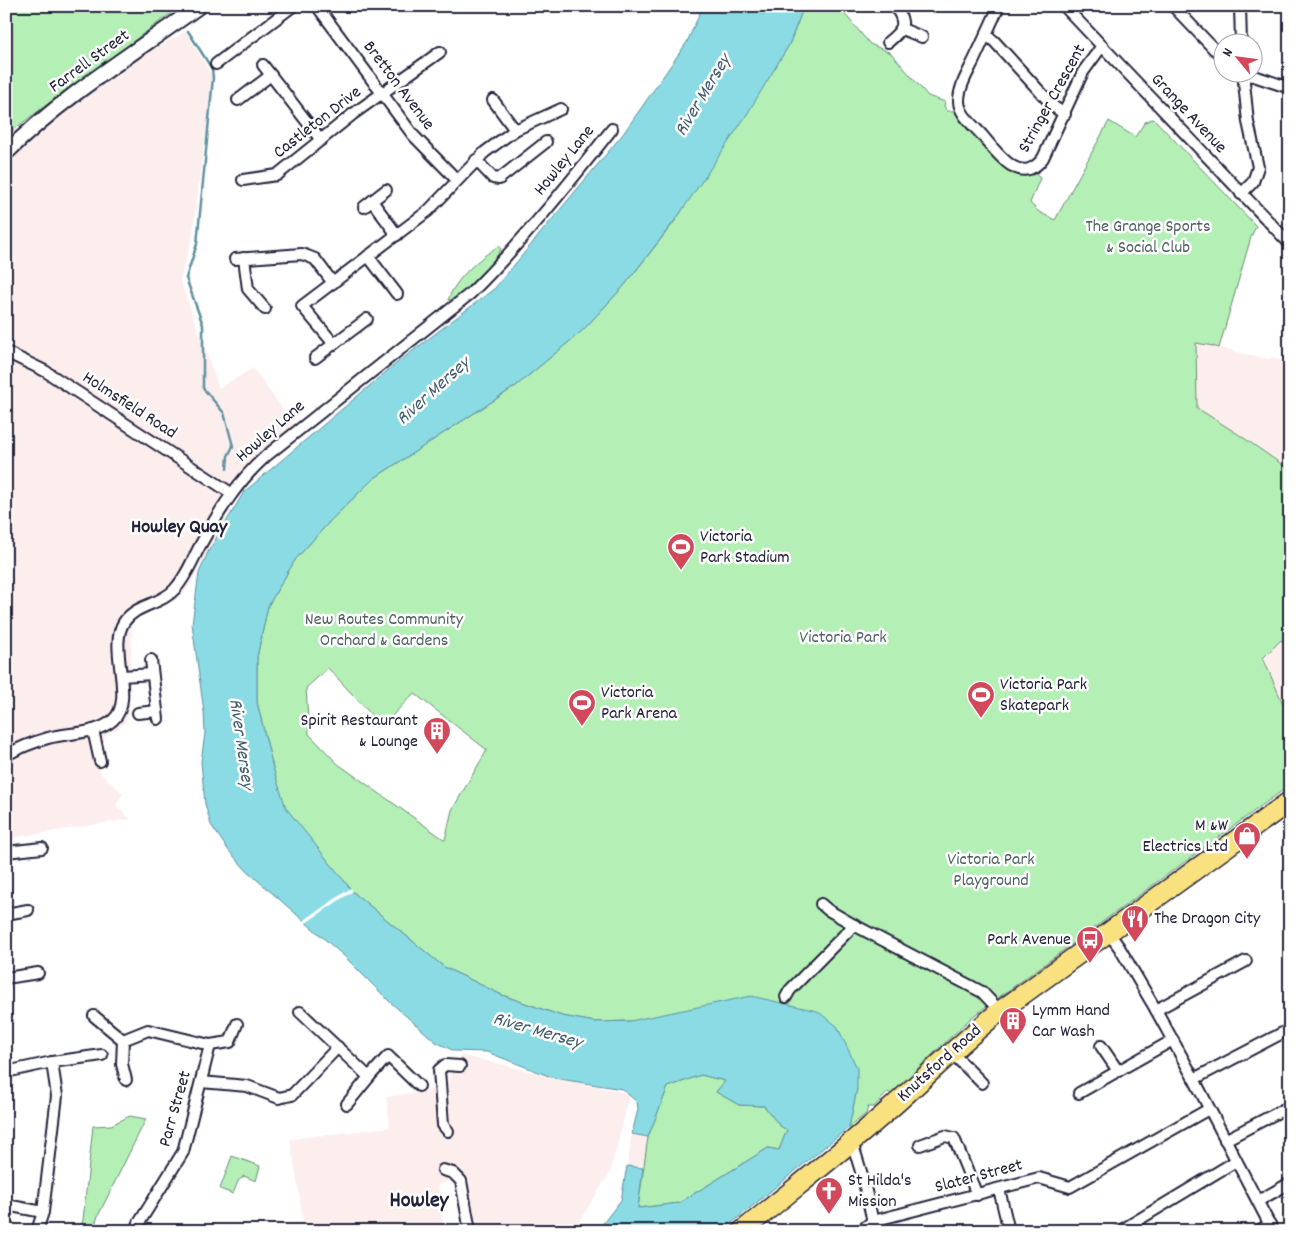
<svg xmlns="http://www.w3.org/2000/svg" width="1296" height="1237" viewBox="0 0 1296 1237" font-family="Dekko,sans-serif">
	<style>
		.built { fill: #fdeeee }
		.green { fill: #b4f0b5; stroke: #6b8978; fill-rule: evenodd }
		.water { fill: #8adbe4; stroke: #6091a0 }
		.pier { fill: #fff }
		.lines { fill: none; stroke-linecap: round; stroke-linejoin: round }
		.stream { stroke: #6091a0; stroke-width: 2.5 }
		.street-casing { stroke: #22223b; stroke-width: 14 }
		.secondary-casing { stroke: #22223b; stroke-width: 18 }
		.highway-casing { stroke: #22223b; stroke-width: 22 }
		.street { stroke: #fff; stroke-width: 10 }
		.secondary { stroke: #fff; stroke-width: 14 }
		.highway { stroke: #fae180; stroke-width: 19 }
		.labels { text-anchor: middle; dominant-baseline: central; stroke-width: 5; stroke-linejoin: round; paint-order: stroke }
		.street-label { font-size: 18px; fill: #22223b; stroke: #fff }
		.park-label { font-size: 18px; fill: #4e6060; stroke: #fff }
		.poi-label { font-size: 18px; fill: #22223b; stroke: #fff; text-anchor: start }
		.water-label { font-size: 19px; font-style: italic; fill: #415a6e; stroke: #fff }
		.quarter-label { font-size: 20px; font-weight: bold; fill: #22223b; stroke: #fff }
		.district-label { font-size: 22px; font-weight: bold; fill: #22223b; stroke: #fff }
	</style>
	<rect width="100%" height="100%" fill="#fff"/>
	<filter id="ink" filterUnits="userSpaceOnUse"><feTurbulence type="fractalNoise" baseFrequency=".02" numOctaves="2"/><feDisplacementMap in="SourceGraphic" scale="10" xChannelSelector="R" yChannelSelector="G"/><feConvolveMatrix kernelMatrix="1 2 1 2 8 2 1 2 1" color-interpolation-filters="sRGB"/></filter>
	<g filter="url(#ink)">
		<g class="built">
			<polygon points="186,31 213,78 192,239 180,280 219,388 253,368 300,433 245,483 188,588 174,601 135,619 132,626 129,714 125,722 118,729 106,735 103,743 107,761 97,763 102,775 123,793 116,806 130,819 6,839 6,156 137,59"/>
			<polygon points="1196,343 1213,346 1262,358 1270,359 1273,357 1290,364 1290,470 1241,436 1197,409"/>
			<polygon points="1282,640 1290,646 1290,720 1263,658"/>
			<polygon points="460,1055 630,1094 610,1173 573,1231 472,1231 463,1177 438,1185 444,1231 305,1231 290,1139 390,1127 386,1097 435,1089 444,1090"/>
			<polygon points="632,1134 648,1137 643,1168 627,1166"/>
		</g>
		<g class="green">
			<polygon points="6,6 181,6 6,135"/>
			<path d="M804 6H838L870 44 891 53 928 96 945 102 944 106 947 111H957L1010 171 1017 174 1033 172 1040 178 1030 203 1039 212 1055 220 1109 121 1135 137 1145 122 1152 119 1155 120 1256 226 1251 237 1219 348 1213 346 1196 343 1197 408 1241 436 1290 470V646L1281 640 1263 658 1290 720V785L972 1017 891 1094 888 1092 874 1107H868L866 1114 849 1127 857 1089 630 1021 595 1022 562 1016 502 995 444 967 353 892 285 808 273 768 257 702V657L268 606 295 560 331 520 373 479 516 386 582 331 624 286 675 221 789 45ZM328 668 379 723 391 717 414 693 487 750 452 810 445 840 338 764 309 734 306 688Z"/>
			<path d="M499 246 501 249C489 270 471 288 451 300H448C456 278 479 258 499 246Z"/>
			<polygon points="701,1075 725,1081 716,1092 739,1105 764,1106 780,1126 787,1130 779,1150 768,1148 679,1203 638,1208 648,1137 668,1087"/>
			<polygon points="130,1116 146,1119 98,1216 93,1231 79,1231 83,1220 93,1126 111,1125"/>
			<polygon points="232,1156 260,1166 256,1181 244,1176 238,1181 233,1194 220,1189"/>
		</g>
		<polygon class="water" points="703,6 804,6 789,45 746,116 679,215 624,286 582,331 516,386 373,479 331,520 295,560 268,606 257,657 257,702 273,768 286,808 353,892 444,967 502,995 562,1016 595,1022 630,1021 751,996 817,1011 837,1026 857,1068 857,1089 849,1127 722,1231 597,1231 621,1200 627,1166 643,1168 638,1208 679,1203 768,1148 779,1150 787,1130 780,1126 764,1106 739,1105 716,1092 725,1081 701,1075 668,1087 648,1137 632,1134 638,1109 637,1102 622,1089 554,1078 487,1052 454,1051 436,1042 390,1002 344,956 247,871 229,851 211,825 205,804 201,762 205,733 204,712 192,624 199,573 208,552 244,492 393,366 495,288 623,134 687,42"/>
		<polygon class="pier" points="351,888 353,891 303,925 300,923"/>
		<g class="lines">
			<polyline class="stream" points="188,31 212,69 213,78 197,244 186,278 203,325 203,388 224,413 233,446 228,456 227,469"/>
			<defs>
				<g id="street">
					<polyline points="317,6 413,135 457,180"/>
					<path d="M999 6C991 24 983 41 975 58 969 71 959 86 959 101 959 114 974 126 982 135 997 153 1021 188 1043 158L1083 72 1102 46"/>
					<polyline points="1064,6 1290,244"/>
					<polyline points="1173,6 1214,49 1224,55"/>
					<polyline points="1240,6 1241,42"/>
					<polyline points="902,29 922,37"/>
					<polyline points="986,35 994,41 1054,107 1065,114"/>
					<path d="M888 42C904 29 907 24 895 6"/>
					<polyline points="216,64 293,6"/>
					<polyline points="263,65 321,140"/>
					<polyline points="1243,75 1254,76 1290,88"/>
					<polyline points="238,100 271,75"/>
					<polyline points="493,100 515,130"/>
					<polyline points="476,160 493,178 499,179 546,142"/>
					<polyline points="243,180 277,175 353,114 440,52"/>
					<polyline points="1241,194 1253,182 1258,167 1248,122 1243,72"/>
					<polyline points="372,201 397,235"/>
					<polyline points="364,207 386,190"/>
					<polyline points="368,256 397,294"/>
					<polyline points="244,258 248,289 265,309"/>
					<polyline points="235,259 302,254 315,259 333,283"/>
					<polyline points="334,344 302,306 428,211 485,152 515,130 561,109"/>
					<polyline points="6,352 45,371 231,493"/>
					<polyline points="315,358 367,319"/>
					<polyline points="151,660 158,719"/>
					<polyline points="122,676 152,674"/>
					<polyline points="138,713 157,711"/>
					<polyline points="93,730 100,761"/>
					<path d="M6 755C19 748 34 742 48 738 69 732 96 735 113 720 136 700 107 647 124 622 136 604 161 605 175 589 187 576 192 560 201 544 219 511 238 481 266 456L471 293C522 242 567 186 612 129"/>
					<polyline points="6,852 42,848"/>
					<polyline points="821,904 828,910 854,925 982,992 1000,1011"/>
					<polyline points="6,914 28,910"/>
					<polyline points="1108,932 1119,947 1156,1010 1194,1079 1273,1231"/>
					<polyline points="6,978 38,973"/>
					<polyline points="786,997 790,990 854,925"/>
					<polyline points="1156,1010 1246,961"/>
					<polyline points="300,1012 369,1077 347,1104"/>
					<polyline points="94,1016 123,1040 148,1030 210,1045 230,1042 237,1024"/>
					<polyline points="123,1040 122,1064 126,1080"/>
					<polyline points="1101,1046 1118,1071"/>
					<polyline points="951,1052 982,1083"/>
					<polyline points="6,1072 52,1062 102,1055"/>
					<polyline points="369,1077 388,1056 419,1086"/>
					<polyline points="1194,1079 1290,1029"/>
					<polyline points="201,1082 247,1086 279,1098 292,1095 338,1047"/>
					<polyline points="1079,1093 1173,1040"/>
					<polyline points="448,1131 443,1125 439,1070 445,1065 460,1066"/>
					<polyline points="1225,1140 1290,1106"/>
					<polyline points="852,1142 863,1178 875,1231"/>
					<polyline points="920,1145 945,1136 954,1138 977,1195"/>
					<polyline points="443,1170 453,1173 461,1181 470,1231"/>
					<polyline points="999,1189 1009,1231"/>
					<polyline points="1258,1201 1290,1183"/>
					<polyline points="6,1205 43,1212"/>
					<polyline points="37,1231 43,1212 57,1096 52,1062"/>
					<polyline points="136,1231 139,1223 183,1152 210,1045"/>
					<polyline points="860,1231 873,1221 1039,1178 1070,1187 1209,1109"/>
					<polyline points="1120,1231 1236,1161"/>
					<polyline points="1258,1231 1270,1224"/>
				</g>
				<path id="secondary" d="M6 153C63 96 134 53 199 6"/>
				<path id="highway" d="M742 1231C792 1190 844 1150 892 1107 928 1075 962 1041 1000 1011L1290 801"/>
			</defs>
			<use href="#street" class="street-casing"/>
			<use href="#secondary" class="secondary-casing"/>
			<use href="#highway" class="highway-casing"/>
			<use href="#street" class="street"/>
			<use href="#secondary" class="secondary"/>
			<use href="#highway" class="highway"/>
		</g>
	</g>
	<defs>
		<symbol id="stadium-pin" viewBox="-11 -11 22 30"><path d="M0 17L-7.5 6A9.5 9.5 0 1 1 7.5 6Z" fill="#d1495b" stroke="#fff"/><path d="M0-5a6.5 5 0 1 0 0 10a6.5 5 0 1 0 0-10ZM-3.5-1.8h7v3.6h-7Z" fill="#fff"/></symbol>
		<symbol id="building-pin" viewBox="-11 -11 22 30"><path d="M0 17L-7.5 6A9.5 9.5 0 1 1 7.5 6Z" fill="#d1495b" stroke="#fff"/><path d="M-4-6H4V6H1V3H-1V6H-4ZM-2.5-4.3h1.7v1.8h-1.7ZM.8-4.3h1.7v1.8H.8ZM-2.5-1h1.7V.8h-1.7ZM.8-1h1.7V.8H.8Z" fill="#fff"/></symbol>
		<symbol id="shop-pin" viewBox="-11 -11 22 30"><path d="M0 17L-7.5 6A9.5 9.5 0 1 1 7.5 6Z" fill="#d1495b" stroke="#fff"/><path d="M-5-2.5h2.3a2.7 3.5 0 0 1 5.4 0H5L5.5 6h-11ZM-1.5-2.5h3a1.5 2.3 0 0 0-3 0Z" fill="#fff"/></symbol>
		<symbol id="restaurant-pin" viewBox="-11 -11 22 30"><path d="M0 17L-7.5 6A9.5 9.5 0 1 1 7.5 6Z" fill="#d1495b" stroke="#fff"/><path d="M-5-6h1v4h1v-4h1v4h1v-4h1v5L-1.5 .5V6h-2V.5L-5-1ZM5-6V6H3V1.5H1.5Q1.5-4 5-6Z" fill="#fff"/></symbol>
		<symbol id="bus-pin" viewBox="-11 -11 22 30"><path d="M0 17L-7.5 6A9.5 9.5 0 1 1 7.5 6Z" fill="#d1495b" stroke="#fff"/><path d="M-5-6H5V4H4V6H2V4H-2V6H-4V4H-5ZM-3.5-4V0h7V-4ZM-3.5 1.2v1.5H-2V1.2ZM2 1.2v1.5H3.5V1.2Z" fill="#fff"/></symbol>
		<symbol id="church-pin" viewBox="-11 -11 22 30"><path d="M0 17L-7.5 6A9.5 9.5 0 1 1 7.5 6Z" fill="#d1495b" stroke="#fff"/><path d="M-1.2-6h2.4v3.5h3.3v2.4h-3.3V6h-2.4V-.1h-3.3v-2.4h3.3Z" fill="#fff"/></symbol>
	</defs>
	<g fill-rule="evenodd">
		<use href="#stadium-pin" x="665" y="531" width="32" height="43"/>
		<use href="#stadium-pin" x="965" y="679" width="32" height="43"/>
		<use href="#stadium-pin" x="566" y="687" width="32" height="43"/>
		<use href="#building-pin" x="421" y="715" width="32" height="43"/>
		<use href="#shop-pin" x="1231" y="820" width="32" height="43"/>
		<use href="#restaurant-pin" x="1119" y="903" width="32" height="43"/>
		<use href="#bus-pin" x="1074" y="924" width="32" height="43"/>
		<use href="#building-pin" x="997" y="1005" width="32" height="43"/>
		<use href="#church-pin" x="813" y="1175" width="32" height="43"/>
	</g>
	<g class="labels">
		<g class="street-label">
			<text transform="translate(90 62) rotate(-36)">Farrell Street</text>
			<text transform="translate(398 86) rotate(53)">Bretton Avenue</text>
			<text transform="translate(1053 99) rotate(-61)">Stringer Crescent</text>
			<text transform="translate(1188 114) rotate(47)">Grange Avenue</text>
			<text transform="translate(318 123) rotate(-38)">Castleton Drive</text>
			<text transform="translate(565 161) rotate(-51)">Howley Lane</text>
			<text transform="translate(129 406) rotate(33)">Holmsfield Road</text>
			<text transform="translate(271 432) rotate(-41)">Howley Lane</text>
			<text transform="translate(940 1064) rotate(-42)">Knutsford Road</text>
			<text transform="translate(176 1109) rotate(-74)">Parr Street</text>
			<text transform="translate(979 1177) rotate(-15)">Slater Street</text>
		</g>
		<g class="park-label">
			<text x="1148" y="227">The Grange Sports<tspan x="1148" dy="21">&amp; Social Club</tspan></text>
			<text x="384" y="620">New Routes Community<tspan x="384" dy="21">Orchard &amp; Gardens</tspan></text>
			<text x="843" y="638">Victoria Park</text>
			<text x="991" y="860">Victoria Park<tspan x="991" dy="21">Playground</tspan></text>
		</g>
		<g class="poi-label">
			<text x="700" y="537">Victoria<tspan x="700" dy="21">Park Stadium</tspan></text>
			<text x="1000" y="685">Victoria Park<tspan x="1000" dy="21">Skatepark</tspan></text>
			<text x="601" y="693">Victoria<tspan x="601" dy="21">Park Arena</tspan></text>
			<text x="418" y="721" text-anchor="end">Spirit Restaurant<tspan x="418" dy="21">&amp; Lounge</tspan></text>
			<text x="1228" y="826" text-anchor="end">M &amp;W<tspan x="1228" dy="21">Electrics Ltd</tspan></text>
			<text x="1154" y="919">The Dragon City</text>
			<text x="1071" y="940" text-anchor="end">Park Avenue</text>
			<text x="1032" y="1011">Lymm Hand<tspan x="1032" dy="21">Car Wash</tspan></text>
			<text x="848" y="1181">St Hilda's<tspan x="848" dy="21">Mission</tspan></text>
		</g>
		<g class="water-label">
			<text transform="translate(704 96) rotate(-59)">River Mersey</text>
			<text transform="translate(434 392) rotate(-42)">River Mersey</text>
			<text transform="translate(240 744) rotate(82)">River Mersey</text>
			<text transform="translate(537 1032) rotate(16)">River Mersey</text>
		</g>
		<g class="quarter-label">
			<text x="179" y="528">Howley Quay</text>
		</g>
		<g class="district-label">
			<text x="419" y="1201">Howley</text>
		</g>
	</g>
	<rect width="1296" height="1237" fill="none" stroke="#fff" stroke-width="25"/>
	<rect x="12" y="12" width="1271" height="1212" fill="none" stroke="#22223b" stroke-width="2" filter="url(#ink)"/>
	<g transform="translate(1238 58) rotate(299)"><circle r="24" fill="#ffffff" stroke="#a7a7b1"/>
	<path d="M0-4L9 19L0 12L-9 19Z" fill="#d1495b"/>
	<text y="-8" font-size="14" font-weight="bold" text-anchor="middle" fill="#22223b">N</text>
	</g>
</svg>
